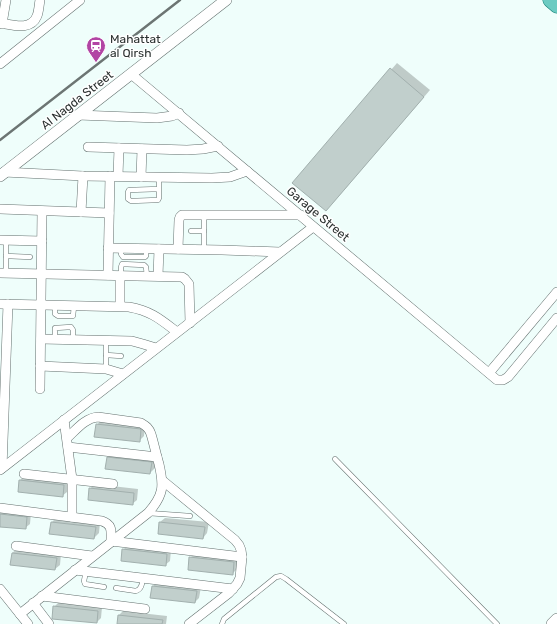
<svg xmlns="http://www.w3.org/2000/svg" width="557" height="624" viewBox="0 0 557 624" font-family="Rubik,sans-serif">
	<style>
		.shadow { fill: #0003 }
		.building { fill: #c1cfcc; stroke: #a2b0ae }
		.lines { fill: none; stroke-linecap: round; stroke-linejoin: round }
		.service-casing { stroke: #64716f; stroke-width: 5.5 }
		.minor-casing { stroke: #64716f; stroke-width: 10 }
		.tertiary-casing { stroke: #64716f; stroke-width: 12 }
		.primary-casing { stroke: #157f74; stroke-width: 15 }
		.service { stroke: #fff; stroke-width: 4.5 }
		.minor { stroke: #fff; stroke-width: 9 }
		.tertiary { stroke: #fff; stroke-width: 11 }
		.primary { stroke: #6ccbc2; stroke-width: 14 }
		.rail { stroke: #6c7573; stroke-width: 2.5 }
		.labels { text-anchor: middle; dominant-baseline: central; stroke-width: 3; stroke-linejoin: round; paint-order: stroke }
		.poi-label { font-size: 12px; fill: #2a302f; stroke: #fff; text-anchor: start }
		.street-label { font-size: 12px; fill: #2a302f; stroke: #fff }
	</style>
	<rect width="100%" height="100%" fill="#effefb"/>
	<g class="shadow">
		<polygon points="397,63 430,90 332,204 294,183"/>
		<polygon points="101,420 145,425 144,436 139,441 97,425"/>
		<polygon points="112,453 156,457 155,468 150,473 108,457"/>
		<polygon points="24,476 68,481 67,492 62,496 20,480"/>
		<polygon points="94,484 138,489 137,500 132,504 90,489"/>
		<polygon points="0,510 31,513 30,524 25,528 0,526"/>
		<polygon points="56,518 100,522 99,533 94,538 52,522"/>
		<polygon points="165,518 209,522 207,533 203,538 160,522"/>
		<polygon points="128,545 171,550 170,561 165,565 123,550"/>
		<polygon points="17,549 61,554 60,565 55,569 12,553"/>
		<polygon points="195,553 238,558 237,569 232,574 190,558"/>
		<polygon points="157,582 201,587 199,598 195,602 153,586"/>
		<polygon points="59,602 102,607 101,618 97,622 54,607"/>
		<polygon points="123,611 167,616 166,624 118,624 119,615"/>
	</g>
	<g class="building">
		<polygon points="390,68 424,97 326,211 292,183"/>
		<polygon points="96,424 141,429 140,442 94,437"/>
		<polygon points="107,457 152,462 150,474 105,469"/>
		<polygon points="19,480 64,485 63,497 18,492"/>
		<polygon points="89,488 134,493 133,505 88,500"/>
		<polygon points="0,514 27,517 26,529 0,527"/>
		<polygon points="51,522 96,527 94,539 49,534"/>
		<polygon points="159,522 205,527 203,539 158,534"/>
		<polygon points="122,549 167,554 166,566 121,561"/>
		<polygon points="12,553 57,558 55,570 10,565"/>
		<polygon points="189,557 234,562 233,575 188,570"/>
		<polygon points="152,586 197,591 195,603 150,598"/>
		<polygon points="53,606 98,611 97,623 52,619"/>
		<polygon points="118,615 163,620 162,624 117,624"/>
	</g>
	<g class="lines">
		<defs>
			<g id="service">
				<polyline points="159,177 159,198 158,200 131,201 128,199 128,192 129,190 159,189"/>
				<polyline points="191,231 204,231"/>
				<polyline points="121,248 121,254 123,257 145,257 146,256 146,248"/>
				<polyline points="204,249 204,215"/>
				<polyline points="6,256 30,257"/>
				<polyline points="6,274 6,240"/>
				<polyline points="121,276 121,267 122,264 144,265 146,267 147,276"/>
				<polyline points="55,305 55,314 58,316 73,316 74,306"/>
				<polyline points="55,339 55,328 71,327 73,330 73,340"/>
				<polyline points="106,355 121,356"/>
				<polyline points="106,369 106,340"/>
				<polyline points="335,459 497,624"/>
				<polyline points="148,513 190,516"/>
				<polyline points="86,571 84,581 85,584 104,587"/>
				<path d="M116 588 136 591C142 589 142 583 143 578"/>
				<polyline points="222,624 224,619 276,577 281,576 286,579 344,624"/>
			</g>
			<g id="minor">
				<path d="M0 23C13 25 31 31 37 16 39 11 39 5 40 0"/>
				<polyline points="2,24 6,0"/>
				<polyline points="0,64 80,0"/>
				<polyline points="131,74 497,380 503,380 508,377 557,318"/>
				<polyline points="78,115 157,118 172,116 179,113"/>
				<polyline points="88,147 187,150 203,149 218,146"/>
				<polyline points="4,172 83,176 212,178 230,177 247,171"/>
				<polyline points="118,176 119,148"/>
				<polyline points="141,177 142,149"/>
				<polyline points="0,209 109,213"/>
				<polyline points="81,212 83,176"/>
				<polyline points="0,240 42,241"/>
				<polyline points="108,248 222,250 280,252"/>
				<polyline points="178,249 179,220 180,217 182,215 301,215"/>
				<polyline points="0,273 182,277 185,279 189,284 190,323"/>
				<polyline points="108,275 110,176"/>
				<polyline points="158,276 159,249"/>
				<path d="M0 304 129 307C151 311 160 319 177 332"/>
				<polyline points="120,306 120,276"/>
				<polyline points="41,339 132,341 143,344 156,348"/>
				<polyline points="40,366 106,369 123,374"/>
				<polyline points="489,373 557,292"/>
				<polyline points="40,389 42,211"/>
				<polyline points="64,420 72,479 72,517"/>
				<polyline points="68,447 157,457"/>
				<polyline points="2,468 8,304"/>
				<polyline points="0,470 313,227"/>
				<polyline points="24,474 113,484"/>
				<polyline points="163,481 235,540 239,545 241,550 242,557 240,578 237,584 229,593 189,624"/>
				<path d="M0 508 102 521C113 525 111 531 111 541L242 557"/>
				<polyline points="16,546 92,556"/>
				<polyline points="75,570 233,589"/>
				<polyline points="0,589 28,624"/>
				<polyline points="42,596 145,609"/>
				<polyline points="33,603 49,624"/>
				<path d="M20 614 148 513C164 495 164 486 159 464 156 454 154 444 151 434 149 428 146 426 141 423L98 417C85 418 76 430 67 438"/>
			</g>
			<g id="tertiary">
				<polyline points="0,176 226,0"/>
				<polyline points="552,624 557,619"/>
			</g>
			<polyline id="primary" points="550,0 557,6"/>
		</defs>
		<use href="#service" class="service-casing"/>
		<use href="#minor" class="minor-casing"/>
		<use href="#tertiary" class="tertiary-casing"/>
		<use href="#primary" class="primary-casing"/>
		<use href="#service" class="service"/>
		<use href="#minor" class="minor"/>
		<use href="#tertiary" class="tertiary"/>
		<use href="#primary" class="primary"/>
		<polyline class="rail" points="0,140 180,0"/>
	</g>
	<defs>
		<symbol id="station-pin" viewBox="-11 -11 22 30"><path d="M0 17L-7.5 6A9.5 9.5 0 1 1 7.5 6Z" fill="#b245a4" stroke="#fff"/><path d="M-3-6H3Q5-6 5-4V2Q5 4 3 4L4.5 6H3L1.5 4h-3L-3 6H-4.5L-3 4Q-5 4-5 2V-4Q-5-6-3-6ZM-3.5-4v3h7v-3ZM-3.5 1v1.5H-2V1ZM2 1v1.5H3.5V1Z" fill="#fff"/></symbol>
	</defs>
	<g fill-rule="evenodd">
		<use href="#station-pin" x="85" y="35" width="22" height="30"/>
	</g>
	<g class="labels">
		<g class="poi-label">
			<text x="110" y="39">Mahattat<tspan x="110" dy="14">al Qirsh</tspan></text>
		</g>
		<g class="street-label">
			<text transform="translate(77 100) rotate(-38)">Al Nagda Street</text>
			<text transform="translate(318 214) rotate(40)">Garage Street</text>
		</g>
	</g>
</svg>
